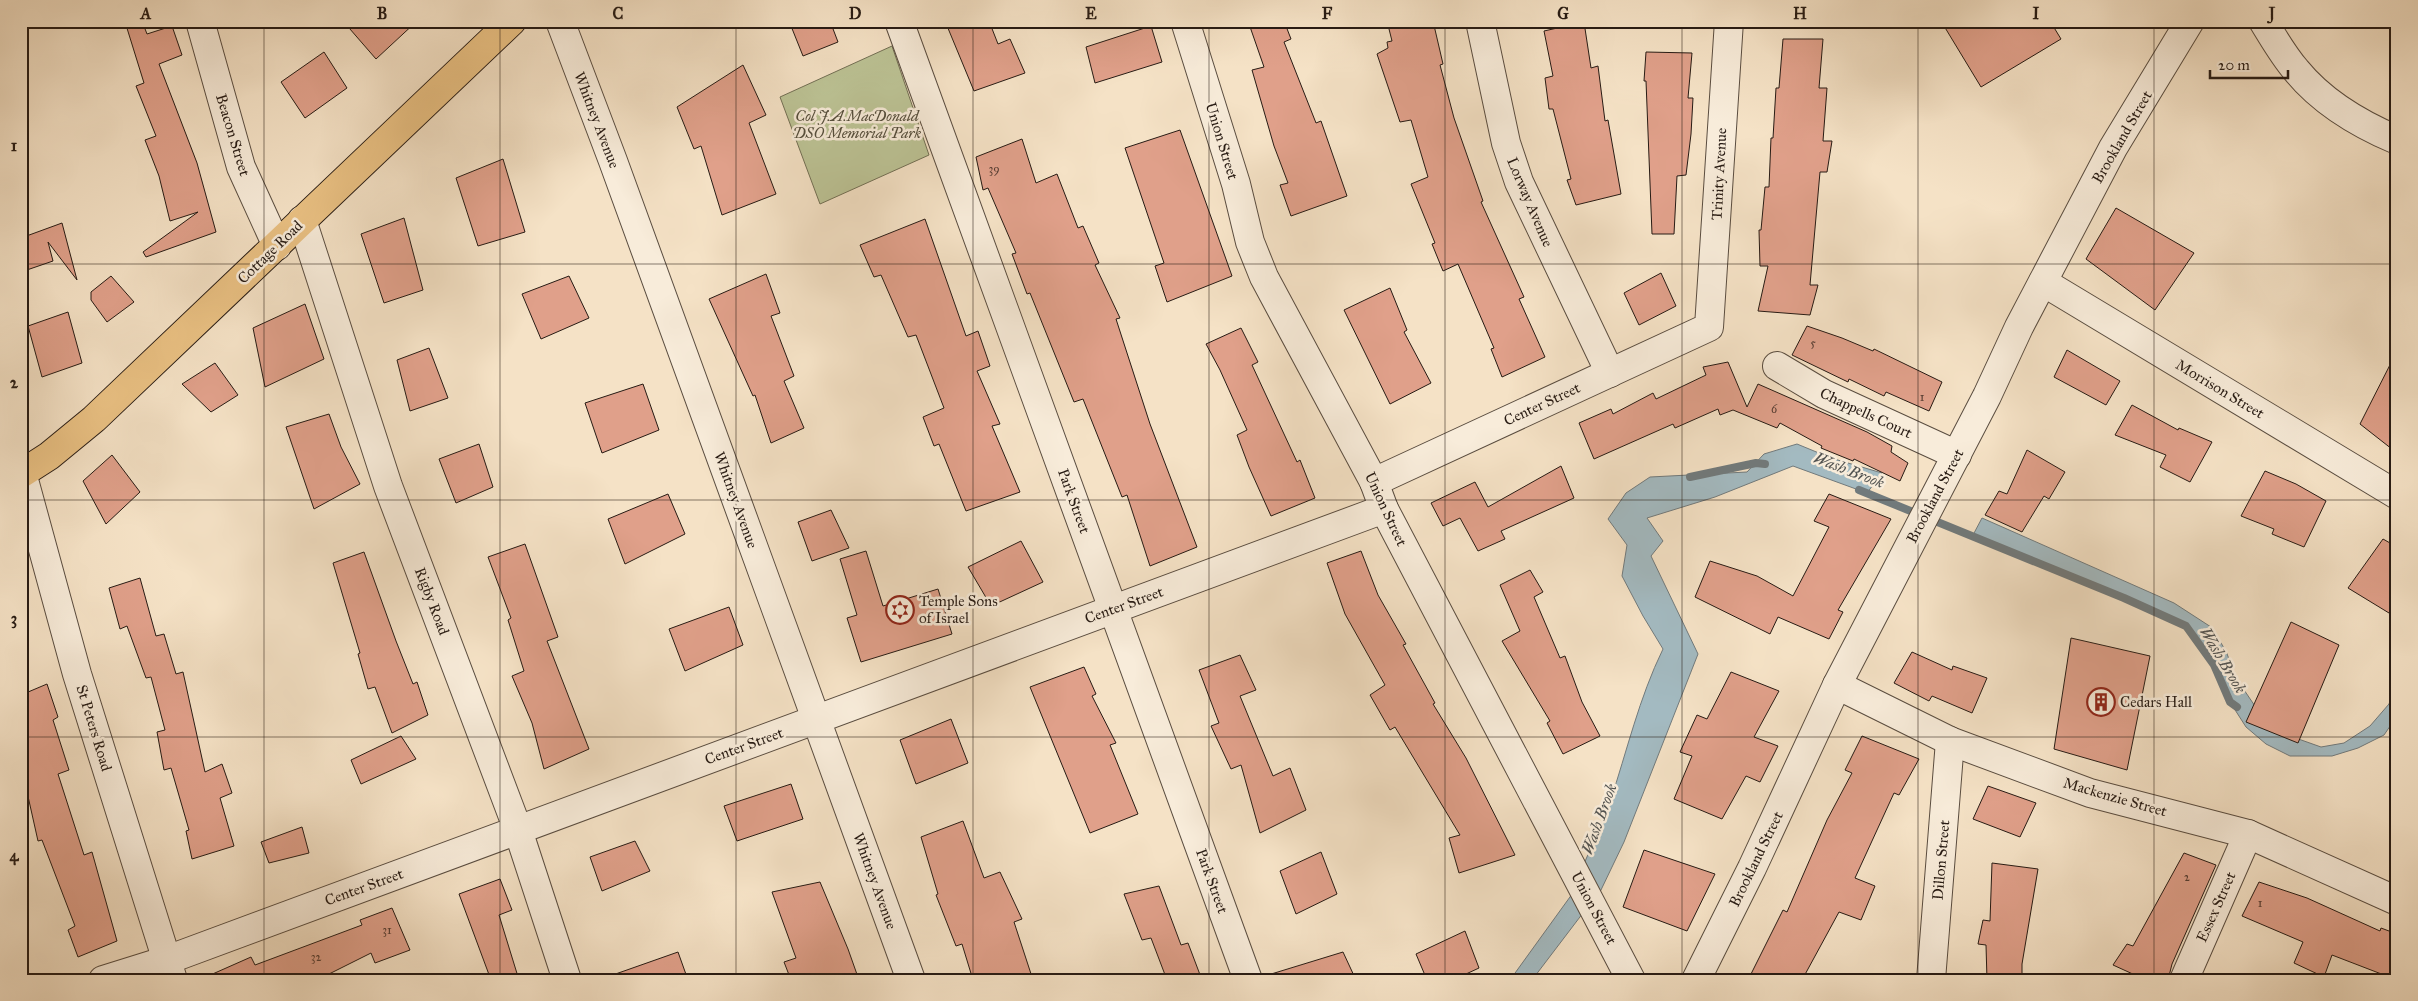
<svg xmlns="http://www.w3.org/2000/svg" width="2418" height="1001" viewBox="0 0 2418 1001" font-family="'IM FELL Great Primer',serif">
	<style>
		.green { fill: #bcc395; stroke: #726f54 }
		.water { fill: #a3bac1; stroke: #717a7c }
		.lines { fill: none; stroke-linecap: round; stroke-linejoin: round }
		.stream { stroke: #717a7c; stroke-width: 8 }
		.building { fill: #e0a08a; stroke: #271b14 }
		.minor-casing { stroke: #5a4d40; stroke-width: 30 }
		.major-casing { stroke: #271b14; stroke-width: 30 }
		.minor { stroke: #f8ecda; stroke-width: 28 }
		.major { stroke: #eac183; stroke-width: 28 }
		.grid { fill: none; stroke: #271b14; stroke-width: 1; stroke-opacity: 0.55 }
		.labels { text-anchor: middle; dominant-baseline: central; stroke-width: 5; stroke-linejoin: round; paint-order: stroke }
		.number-label { font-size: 12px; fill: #553c32 }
		.park-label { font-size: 15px; font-style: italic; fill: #544d3b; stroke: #f8ecda }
		.street-label { font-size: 15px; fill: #271b14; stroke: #f8ecda }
		.poi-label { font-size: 15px; fill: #271b14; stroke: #f8ecda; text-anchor: start }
		.water-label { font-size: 16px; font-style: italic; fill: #525351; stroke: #f8ecda }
		.neatline { fill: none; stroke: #271b14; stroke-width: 2 }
		.grid-label { font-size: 16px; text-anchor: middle; font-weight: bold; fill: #271b14 }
	</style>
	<rect width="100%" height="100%" fill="#f5e2c6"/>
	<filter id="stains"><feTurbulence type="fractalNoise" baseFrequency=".004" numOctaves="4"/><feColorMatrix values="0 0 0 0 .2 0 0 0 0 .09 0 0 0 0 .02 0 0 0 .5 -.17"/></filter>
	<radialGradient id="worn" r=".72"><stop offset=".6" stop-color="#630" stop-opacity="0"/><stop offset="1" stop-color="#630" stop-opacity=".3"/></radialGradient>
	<polygon class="green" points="892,46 929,155 820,204 780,97"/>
	<g class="water">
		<path d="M1797 444 1831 458 1882 473 1867 493 1793 466 1715 497 1647 518 1663 541 1651 556 1698 654 1624 842 1600 892 1583 866C1592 845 1602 824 1610 802 1627 751 1639 698 1663 649L1643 616 1622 576 1627 545 1608 519 1626 493 1650 477 1747 472 1764 454Z"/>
		<polygon points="1982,518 2174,603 2211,627 2226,651 2236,678 2261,715 2290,736 2321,747 2344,743 2370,726 2389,704 2397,679 2397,716 2384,735 2358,748 2332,756 2290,756 2266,744 2246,727 2230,702 2207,649 2186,626 2139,604 1973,535"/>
		<polygon points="1575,890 1586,909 1532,980 1510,980"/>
	</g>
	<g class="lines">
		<g class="stream">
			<polyline points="1690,477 1756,463 1765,464"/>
			<polyline points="1859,490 2124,598 2186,626 2214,665 2230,702 2237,707"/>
		</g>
	</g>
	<g class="building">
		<polygon points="136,21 142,21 147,34 172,26 182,55 159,64 197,163 216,232 146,257 143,252 198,212 170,221 159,176 145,140 156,136 136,86 144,83 126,25"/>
		<polygon points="343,21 417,21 376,59"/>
		<polygon points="789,21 830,21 838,42 803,56"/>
		<polygon points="945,21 989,21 998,44 1010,39 1025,73 974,91"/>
		<polygon points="1248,21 1284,21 1291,39 1284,42 1316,123 1321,121 1347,196 1291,216 1280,185 1288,183 1274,146 1252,70 1264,67"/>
		<polygon points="1387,21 1433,21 1443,64 1440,65 1454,118 1483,201 1481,202 1524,297 1519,299 1545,357 1502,377 1491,349 1494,348 1458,264 1443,271 1432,244 1435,243 1411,184 1428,177 1411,120 1400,122 1377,54 1388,48 1387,42 1392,41"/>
		<polygon points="1941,21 2050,21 2061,39 1981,87"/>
		<polygon points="1584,22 1591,68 1598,66 1605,121 1608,120 1621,194 1576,205 1567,180 1571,179 1553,109 1549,109 1545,78 1553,76 1544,31"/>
		<polygon points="1151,26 1162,62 1095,83 1086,47"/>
		<polygon points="1783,39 1823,39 1819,88 1827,88 1823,141 1832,141 1827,172 1820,172 1810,285 1818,285 1810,315 1758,311 1768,266 1760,266 1759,230 1761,230 1765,187 1769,187 1771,138 1773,138 1776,88 1779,88"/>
		<polygon points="324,52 347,88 305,118 281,82"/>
		<polygon points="1646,52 1692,53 1688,98 1693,98 1691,134 1686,175 1677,176 1674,234 1652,234 1646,81 1644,81"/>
		<polygon points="743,65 766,115 749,123 776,194 722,215 701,146 694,149 677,107"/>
		<polygon points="1180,130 1232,276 1167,302 1155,266 1164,263 1125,148"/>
		<polygon points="1022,139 1036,183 1057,174 1078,228 1083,226 1099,263 1095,265 1120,318 1116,319 1150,424 1197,547 1150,566 1127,495 1122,497 1083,399 1074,402 1030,293 1027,294 1012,254 1016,253 988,188 983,190 976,157"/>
		<polygon points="503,159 525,232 478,246 456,178"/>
		<polygon points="2116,208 2194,253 2155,310 2086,259"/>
		<polygon points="404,218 423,290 384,303 361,234"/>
		<polygon points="925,219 966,336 978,331 990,366 977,371 1000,424 992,426 1020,492 966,511 939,444 934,446 923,417 944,408 916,335 908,337 881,275 874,277 860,245"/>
		<polygon points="62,223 77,280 48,242 53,261 21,272 21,238"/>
		<polygon points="1661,273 1676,306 1639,325 1624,293"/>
		<polygon points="766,274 780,313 771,316 794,376 784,381 804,428 771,443 755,395 753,396 709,299"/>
		<polygon points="111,276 134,302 107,322 91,300 91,292"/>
		<polygon points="569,276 589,318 541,339 522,294"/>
		<polygon points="1390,288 1407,330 1404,332 1431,383 1390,404 1344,310"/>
		<polygon points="305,304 324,359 265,387 253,328"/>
		<polygon points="68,312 82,363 42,377 28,326"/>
		<polygon points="1807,326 1842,338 1873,351 1874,349 1942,382 1929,411 1886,392 1884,396 1849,379 1848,382 1792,355"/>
		<polygon points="1241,328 1258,362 1252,365 1297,462 1300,460 1315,498 1271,516 1249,467 1237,435 1247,430 1220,370 1206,344"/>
		<polygon points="429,348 448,398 410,411 397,360"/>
		<polygon points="2067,350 2120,381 2106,405 2054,377"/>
		<polygon points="2397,351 2397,453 2360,424"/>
		<polygon points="1728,362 1747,407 1758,384 1867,432 1892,446 1891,452 1908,463 1900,481 1854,459 1853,461 1821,448 1822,446 1780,423 1777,428 1733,410 1720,415 1718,409 1675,428 1673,424 1594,459 1579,423 1611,409 1613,414 1653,393 1656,399 1706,375 1703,367"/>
		<polygon points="215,363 238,395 211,412 182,384"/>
		<polygon points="643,384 659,430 602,453 585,403"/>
		<polygon points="2132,405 2178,430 2179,428 2212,442 2190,482 2160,467 2166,455 2115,435"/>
		<polygon points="329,414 341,447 360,484 314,509 286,427"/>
		<polygon points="479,444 493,487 456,503 439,459"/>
		<polygon points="2027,450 2065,472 2049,499 2044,496 2022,532 1985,515 1999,491 2007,494"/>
		<polygon points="112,455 140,492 106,524 83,481"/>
		<polygon points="1561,466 1574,498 1501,531 1505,539 1478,551 1460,518 1443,526 1431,503 1475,482 1488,507"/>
		<polygon points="2265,471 2296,484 2326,501 2304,547 2272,534 2274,529 2241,516"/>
		<polygon points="668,494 685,534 625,564 608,519"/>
		<polygon points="1829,494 1891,519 1838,610 1843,612 1829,639 1778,617 1770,634 1695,597 1710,561 1757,576 1793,596 1829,527 1814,521"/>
		<polygon points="831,510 849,548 812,561 798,522"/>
		<polygon points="2383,539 2397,547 2397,601 2389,613 2348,588"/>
		<polygon points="1021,541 1043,582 991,606 968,567"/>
		<polygon points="525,544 558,637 547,641 589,749 544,769 532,723 512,676 524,671 508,620 511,618 488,557"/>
		<polygon points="866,551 883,606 938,589 952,634 861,662 847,618 857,615 840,559"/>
		<polygon points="1361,551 1378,595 1406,644 1403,645 1435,703 1433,704 1466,758 1515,855 1459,873 1449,838 1460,835 1395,727 1390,730 1370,695 1385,685 1345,614 1327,563"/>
		<polygon points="364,552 396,641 413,684 417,682 428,715 392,733 375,687 368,689 358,654 360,653 333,563"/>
		<polygon points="1530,570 1543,592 1534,597 1560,658 1565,656 1582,702 1600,736 1563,754 1547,723 1550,721 1502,641 1520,631 1500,585"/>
		<polygon points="140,578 156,636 164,634 176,674 183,672 205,772 222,764 232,793 220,798 234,846 192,859 186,831 189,830 171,768 164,770 157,732 165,730 151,677 146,678 127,626 120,629 109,588"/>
		<polygon points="729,607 743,645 685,671 669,629"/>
		<polygon points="2291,622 2339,645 2298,743 2246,722"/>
		<polygon points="2071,638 2150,656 2127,770 2054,749"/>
		<polygon points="1912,652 1952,670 1953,666 1987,678 1972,713 1932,696 1929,701 1894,683"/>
		<polygon points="1240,655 1256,690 1240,696 1273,776 1290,768 1306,810 1260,833 1241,765 1231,769 1211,726 1219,723 1199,670"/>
		<polygon points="1084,667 1096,694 1092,696 1116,743 1110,745 1138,814 1090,833 1030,687"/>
		<polygon points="1731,672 1779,691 1754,737 1778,746 1760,782 1746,776 1722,819 1674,799 1692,756 1680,752 1697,715 1707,719"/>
		<polygon points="47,684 58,717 53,720 69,770 58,774 84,855 92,852 117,941 78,957 68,930 75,926 42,840 38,841 21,765 21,695"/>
		<polygon points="951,719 968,763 916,784 900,740"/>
		<polygon points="401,736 416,759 361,784 351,760"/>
		<polygon points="1862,736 1919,759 1899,795 1894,793 1855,878 1875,886 1861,920 1839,912 1802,980 1748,980 1783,910 1787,912 1827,820 1852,773 1845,770"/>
		<polygon points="791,784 803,819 737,841 724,806"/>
		<polygon points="1988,786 2036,803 2020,837 1973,819"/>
		<polygon points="963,821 984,878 1000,872 1022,919 1014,922 1033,980 973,980 962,944 956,946 936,895 938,894 921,837"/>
		<polygon points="302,827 309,853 269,863 261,842"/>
		<polygon points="635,841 650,871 602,891 590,857"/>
		<polygon points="1644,850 1715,874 1687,931 1623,907"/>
		<polygon points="1321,852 1337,894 1296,914 1280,871"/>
		<polygon points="2184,853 2216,865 2172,964 2168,980 2146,980 2113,965 2127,944 2133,946"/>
		<polygon points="1992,863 2038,869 2022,964 2022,980 1987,980 1986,945 1978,944 1983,920 1990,921"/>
		<polygon points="500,879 512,910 499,915 519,980 491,980 459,894"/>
		<polygon points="820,882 848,949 859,980 791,980 784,962 796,958 772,892"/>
		<polygon points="2259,882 2307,898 2380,931 2381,928 2397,934 2397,980 2332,955 2324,977 2294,963 2303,942 2242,916"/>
		<polygon points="1159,886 1181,945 1188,943 1202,980 1167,980 1151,938 1142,940 1124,894"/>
		<polygon points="392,908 410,950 375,963 371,953 317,980 199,980 251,957 255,965 362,925 360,920"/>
		<polygon points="1465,931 1479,968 1453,980 1427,980 1416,954"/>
		<polygon points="678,952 688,980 607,980 607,977"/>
		<polygon points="1343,952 1356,980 1268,980 1268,975"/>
	</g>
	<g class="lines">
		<defs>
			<g id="minor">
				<polyline points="200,21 241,167 277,246"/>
				<polyline points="560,21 613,161 911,980"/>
				<polyline points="899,21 1248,980"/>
				<polyline points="1185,21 1236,184 1250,242 1264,277 1374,482 1384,509 1631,980"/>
				<polyline points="1480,21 1506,143 1519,182 1610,373"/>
				<path d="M2263 21C2273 37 2283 55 2296 70 2322 102 2359 124 2397 140"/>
				<polyline points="302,220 388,486 518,830 567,980"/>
				<polyline points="2043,282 2397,495"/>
				<polyline points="1777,366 1824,394 1957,455"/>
				<polyline points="21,469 77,674 173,980"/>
				<polyline points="1374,482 1709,327 1729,21"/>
				<polyline points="1837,685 1950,741 2090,793 2248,834 2397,901"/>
				<polyline points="103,980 167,960 1384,509"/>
				<polyline points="1696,980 1752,868 1837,685 1987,396 2019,327 2113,148 2190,21"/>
				<polyline points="1931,980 1950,741"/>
				<polyline points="2184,980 2248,834"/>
			</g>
			<polyline id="major" points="21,474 49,456 94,419 512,21"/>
		</defs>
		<use href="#minor" class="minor-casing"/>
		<use href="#major" class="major-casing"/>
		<use href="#minor" class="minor"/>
		<use href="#major" class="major"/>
	</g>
	<path class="grid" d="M264 21V980M500 21V980M736 21V980M973 21V980M1209 21V980M1445 21V980M1682 21V980M1918 21V980M2154 21V980M21 264H2397M21 500H2397M21 737H2397"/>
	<defs>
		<symbol id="synagogue-ring" viewBox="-11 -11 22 22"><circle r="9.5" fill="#f8ecda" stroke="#8f2418" stroke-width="1.5"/><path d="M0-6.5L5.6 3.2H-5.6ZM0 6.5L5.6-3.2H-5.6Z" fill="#8f2418"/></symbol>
		<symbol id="building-ring" viewBox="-11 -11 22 22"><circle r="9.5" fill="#f8ecda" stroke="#8f2418" stroke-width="1.5"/><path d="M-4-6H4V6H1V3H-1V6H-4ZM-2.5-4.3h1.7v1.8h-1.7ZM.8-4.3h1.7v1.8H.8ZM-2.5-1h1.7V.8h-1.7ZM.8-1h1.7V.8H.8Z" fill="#8f2418"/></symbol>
	</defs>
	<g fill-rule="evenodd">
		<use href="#synagogue-ring" x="884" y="594" width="32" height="32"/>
		<use href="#building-ring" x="2085" y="686" width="32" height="32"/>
	</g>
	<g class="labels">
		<g class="number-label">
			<text x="994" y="169">39</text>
			<text x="1813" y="343">5</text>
			<text x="1922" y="397">1</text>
			<text x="1774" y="409">6</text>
			<text x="2187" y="877">2</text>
			<text x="2260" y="903">1</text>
			<text x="387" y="930">31</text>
			<text x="316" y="957">32</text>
		</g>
		<g class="park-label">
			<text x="857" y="116">Col J.A.MacDonald<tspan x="857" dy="17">DSO Memorial Park</tspan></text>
		</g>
		<g class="street-label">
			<text transform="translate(597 120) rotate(69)">Whitney Avenue</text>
			<text transform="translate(233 135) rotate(73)">Beacon Street</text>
			<text transform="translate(2122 137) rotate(-60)">Brookland Street</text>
			<text transform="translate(1222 141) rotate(73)">Union Street</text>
			<text transform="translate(1719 174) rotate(-87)">Trinity Avenue</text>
			<text transform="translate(1530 202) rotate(67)">Lorway Avenue</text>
			<text transform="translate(270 252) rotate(-44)">Cottage Road</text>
			<text transform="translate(2220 389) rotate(31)">Morrison Street</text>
			<text transform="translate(1542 404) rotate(-25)">Center Street</text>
			<text transform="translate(1866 413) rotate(25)">Chappells Court</text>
			<text transform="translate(1935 496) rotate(-62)">Brookland Street</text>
			<text transform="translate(736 500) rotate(70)">Whitney Avenue</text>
			<text transform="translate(1074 501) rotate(70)">Park Street</text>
			<text transform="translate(1386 509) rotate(65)">Union Street</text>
			<text transform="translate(432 601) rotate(69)">Rigby Road</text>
			<text transform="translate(1124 605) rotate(-20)">Center Street</text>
			<text transform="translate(94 728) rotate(73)">St Peters Road</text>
			<text transform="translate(744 746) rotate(-20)">Center Street</text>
			<text transform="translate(2115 797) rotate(16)">Mackenzie Street</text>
			<text transform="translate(1756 859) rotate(-64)">Brookland Street</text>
			<text transform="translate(1941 860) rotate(-85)">Dillon Street</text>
			<text transform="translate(875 881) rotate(70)">Whitney Avenue</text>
			<text transform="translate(1212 881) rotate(70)">Park Street</text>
			<text transform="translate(364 887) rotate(-20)">Center Street</text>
			<text transform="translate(2216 907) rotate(-66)">Essex Street</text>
			<text transform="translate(1594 908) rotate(62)">Union Street</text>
		</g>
		<g class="poi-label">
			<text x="919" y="601">Temple Sons<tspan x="919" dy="17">of Israel</tspan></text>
			<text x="2120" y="702">Cedars Hall</text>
		</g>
		<g class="water-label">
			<text transform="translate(1849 470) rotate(21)">Wash Brook</text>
			<text transform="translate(2223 660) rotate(59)">Wash Brook</text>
			<text transform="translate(1599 819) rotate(-70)">Wash Brook</text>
		</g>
	</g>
	<rect width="2418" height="1001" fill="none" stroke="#f5e2c6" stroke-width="55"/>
	<path d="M2210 70v8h78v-8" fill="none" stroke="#271b14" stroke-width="2.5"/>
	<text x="2218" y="70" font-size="15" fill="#271b14" stroke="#f8ecda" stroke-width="4" paint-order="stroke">20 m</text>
	<rect x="28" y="28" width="2362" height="946" class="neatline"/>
	<g class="grid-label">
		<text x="146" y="19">A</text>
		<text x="382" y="19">B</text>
		<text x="618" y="19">C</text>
		<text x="855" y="19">D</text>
		<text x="1091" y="19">E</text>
		<text x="1327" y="19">F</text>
		<text x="1563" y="19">G</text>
		<text x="1800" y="19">H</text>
		<text x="2036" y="19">I</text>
		<text x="2272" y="19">J</text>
		<text x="14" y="151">1</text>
		<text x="14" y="388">2</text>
		<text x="14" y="624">3</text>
		<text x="14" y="861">4</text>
	</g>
	<rect width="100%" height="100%" filter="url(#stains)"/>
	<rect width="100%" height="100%" fill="url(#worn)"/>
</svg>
